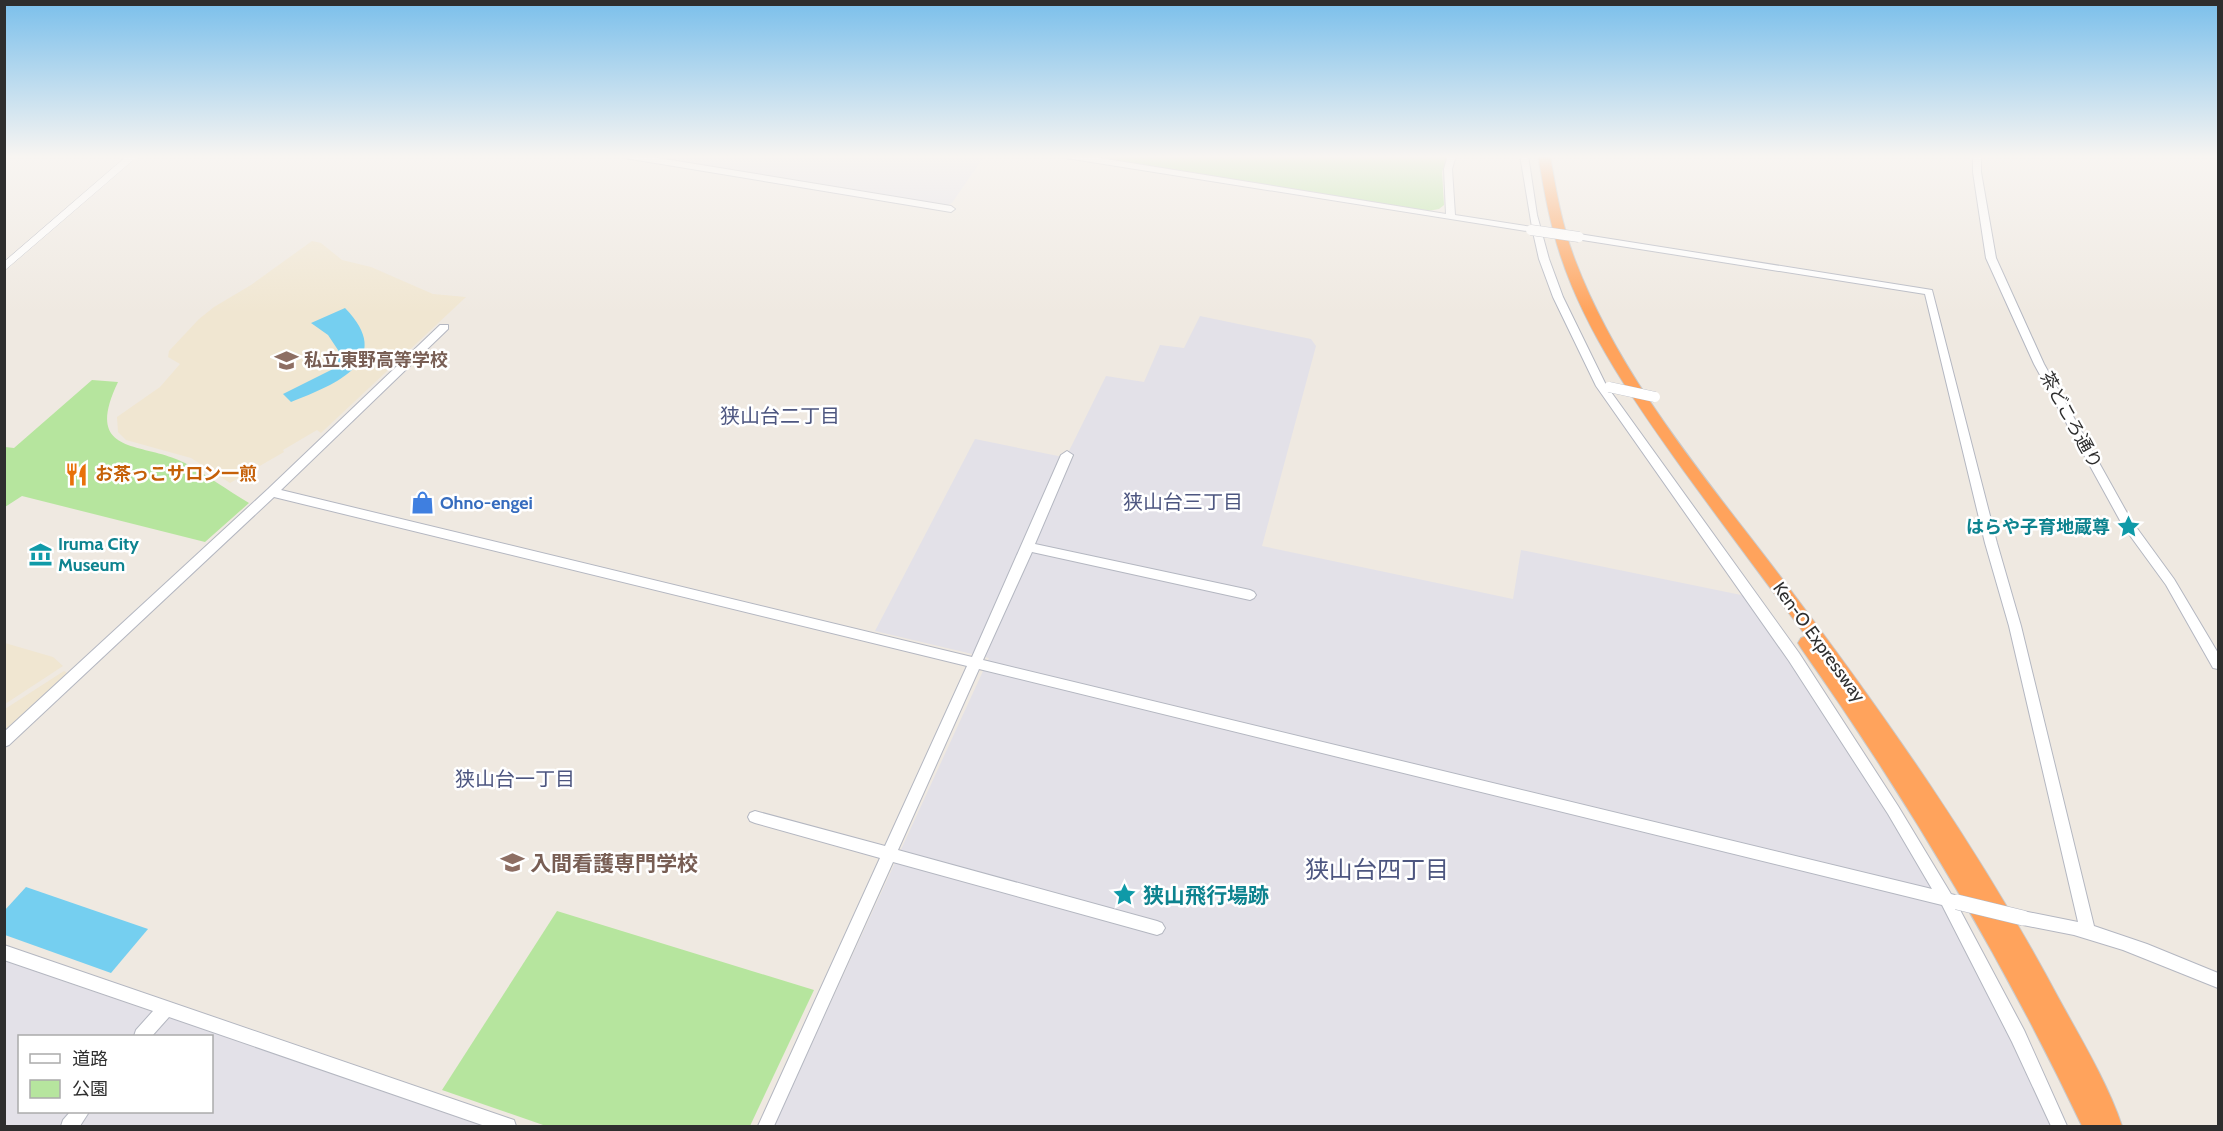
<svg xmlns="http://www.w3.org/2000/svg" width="2223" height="1131" viewBox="0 0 2223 1131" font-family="Cabin,'Noto Sans JP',sans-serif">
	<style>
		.industrial { fill: #e3e1e8; fill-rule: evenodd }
		.education { fill: #f0e6d1 }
		.green { fill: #b6e59e }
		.water { fill: #75cff0 }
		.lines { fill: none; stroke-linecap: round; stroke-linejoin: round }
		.tertiary-casing { stroke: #b4b7c1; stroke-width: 2 }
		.secondary-casing { stroke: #b4b7c1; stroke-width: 1 }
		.motorway-casing { stroke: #c9c9c9; stroke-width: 2 }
		.tertiary { fill: #fff; fill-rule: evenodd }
		.secondary { fill: #fff; fill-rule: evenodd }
		.motorway { fill: #ffa35c; fill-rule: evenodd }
		.tertiary-bridge-far1-casing { stroke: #b4b7c1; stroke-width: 11; stroke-linecap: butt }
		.tertiary-bridge-casing { stroke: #b4b7c1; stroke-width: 16; stroke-linecap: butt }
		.tertiary-bridge-far1 { stroke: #fff; stroke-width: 10 }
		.tertiary-bridge { stroke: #fff; stroke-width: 15 }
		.labels { text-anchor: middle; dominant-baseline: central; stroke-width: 5; stroke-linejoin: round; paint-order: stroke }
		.education-label { font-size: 18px; font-weight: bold; fill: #785e54; stroke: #fff; text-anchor: start }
		.street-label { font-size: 18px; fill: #2e2e2e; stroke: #fff }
		.food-label { font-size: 18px; font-weight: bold; fill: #c56008; stroke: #fff; text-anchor: start }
		.shop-label { font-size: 18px; font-weight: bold; fill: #366cbe; stroke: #fff; text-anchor: start }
		.culture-label { font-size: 18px; font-weight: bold; fill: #0d838f; stroke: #fff; text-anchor: end }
		.neighbourhood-label { font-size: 20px; fill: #4d5680; stroke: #fff }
		.near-education-label { font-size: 21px; font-weight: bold; fill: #785e54; stroke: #fff; text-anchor: start }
		.near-culture-label { font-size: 21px; font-weight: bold; fill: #0d838f; stroke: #fff; text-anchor: start }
		.near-neighbourhood-label { font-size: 24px; fill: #4d5680; stroke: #fff }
	</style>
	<rect width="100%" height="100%" fill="#efe9e1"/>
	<g class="industrial">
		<polygon points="640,155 985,155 952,203 945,206"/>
		<polygon points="1200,316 1311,339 1316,346 1262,546 1513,599 1521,550 1746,596 1793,660 1947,907 2015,1041 2053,1126 774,1126 989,658 875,631 975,439 1068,458 1067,455 1106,376 1144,382 1160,345 1184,348"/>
		<path d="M5 961 483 1126H5ZM20 1036H212V1112H20Z"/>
	</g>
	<g class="education">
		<polygon points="312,241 321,243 342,260 371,267 433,294 466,297 321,433 317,430 283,450 284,452 230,483 191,458 126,440 118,432 117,417 160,387 180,364 168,357 169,351 199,319 214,307 251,285"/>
		<polygon points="5,643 53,657 63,666 5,704"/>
		<polygon points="64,671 67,673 5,731 5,709"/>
	</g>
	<g class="green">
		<polygon points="1080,155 1448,155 1442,172 1444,205 1439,209 1428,211"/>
		<path d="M92 380 118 382C82 457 143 441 185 463 207 475 227 490 249 503L205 542 22 496 5 507V447L14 448Z"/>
		<polygon points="557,911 814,990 750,1126 546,1126 442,1090"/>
	</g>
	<g class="water">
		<path d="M345 308C396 360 337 384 291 402L283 394 341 365 334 357 340 353 328 335 311 323Z"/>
		<polygon points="26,887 148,929 111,973 5,935 5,910"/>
	</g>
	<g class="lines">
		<defs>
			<g id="tertiary">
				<polygon points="621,155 640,155 951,206 955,209 951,212 625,158"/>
				<polygon points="1062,155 1081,155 1446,214 1444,169 1448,155 1456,155 1452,169 1455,215 1532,227 1520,155 1528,155 1537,215 1549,259 1563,297 1606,385 1799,653 1898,806 1951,894 1962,897 1964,902 1962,907 1959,908 2024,1030 2067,1126 2051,1126 2012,1042 1942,905 979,669 898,850 1157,921 1162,923 1165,928 1162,933 1157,935 893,862 774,1126 758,1126 880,858 755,823 750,821 748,817 750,813 755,811 885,846 967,666 274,497 9,745 4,747 4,732 268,489 440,325 448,325 448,329 281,490 972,657 1061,455 1067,451 1073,455 1035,544 1250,590 1254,592 1256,595 1254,598 1250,600 1032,552 983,660 1932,889 1888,814 1789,661 1596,386 1553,297 1539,259 1533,232 1066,158"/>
				<polygon points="1973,155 1981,155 1981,172 1996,258 2044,364 2131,520 2174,579 2218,653 2218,669 2213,668 2166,585 2123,526 2034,364 1986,258 1973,172"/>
				<polygon points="1579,234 1932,290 1997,543 2021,626 2094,926 2147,944 2218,973 2218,988 2123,950 2074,935 2023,925 2018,923 2015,918 2018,913 2023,911 2078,922 2009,626 1985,543 1925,294 1576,239 1574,237"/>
				<polygon points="4,945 508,1118 514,1120 516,1126 485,1126 169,1017 152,1036 134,1036 136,1030 153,1011 4,960"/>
				<polygon points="70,1112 89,1112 80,1126 61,1126 63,1120"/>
			</g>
			<polygon id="secondary" points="128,155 139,155 4,271 4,262"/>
			<path id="motorway" d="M1538 155H1550C1556 191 1562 226 1575 260 1621 381 1709 482 1786 584 1886 717 1981 852 2059 999 2081 1039 2108 1084 2122 1126H2082C2002 958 1908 800 1801 648L1798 643 1801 638 1806 636C1765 581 1724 526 1684 471 1637 405 1587 335 1561 257 1550 224 1544 190 1538 155Z"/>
		</defs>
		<use href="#tertiary" class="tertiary-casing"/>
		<use href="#secondary" class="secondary-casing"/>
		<use href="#motorway" class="motorway-casing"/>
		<use href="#tertiary" class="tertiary"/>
		<use href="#secondary" class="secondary"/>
		<use href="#motorway" class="motorway"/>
		<defs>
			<g id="tertiary-bridge-far1">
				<polyline points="1531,230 1579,237"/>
				<polyline points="1609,387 1655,397"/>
			</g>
			<polyline id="tertiary-bridge" points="1957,902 2023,918"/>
		</defs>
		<use href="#tertiary-bridge-far1" class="tertiary-bridge-far1-casing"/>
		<use href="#tertiary-bridge" class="tertiary-bridge-casing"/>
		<use href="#tertiary-bridge-far1" class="tertiary-bridge-far1"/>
		<use href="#tertiary-bridge" class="tertiary-bridge"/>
	</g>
	<linearGradient id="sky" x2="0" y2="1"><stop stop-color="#7abfeb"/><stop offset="0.5" stop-color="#f8f5f2"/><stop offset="1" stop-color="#f8f5f2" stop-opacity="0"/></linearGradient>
	<rect width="2223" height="313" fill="url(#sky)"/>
	<defs>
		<symbol id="school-bare" viewBox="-9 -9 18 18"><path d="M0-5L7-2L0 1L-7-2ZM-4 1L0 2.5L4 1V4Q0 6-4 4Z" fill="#8d6e63" stroke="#fff" stroke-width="2.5" paint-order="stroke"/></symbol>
		<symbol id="restaurant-bare" viewBox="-9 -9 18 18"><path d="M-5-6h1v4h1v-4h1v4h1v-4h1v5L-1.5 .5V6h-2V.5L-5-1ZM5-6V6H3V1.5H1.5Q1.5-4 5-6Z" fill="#e8710a" stroke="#fff" stroke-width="2.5" paint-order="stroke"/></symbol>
		<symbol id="shop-bare" viewBox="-9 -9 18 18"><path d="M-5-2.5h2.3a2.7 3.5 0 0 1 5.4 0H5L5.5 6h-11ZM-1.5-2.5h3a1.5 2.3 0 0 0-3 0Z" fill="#3f7fe0" stroke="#fff" stroke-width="2.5" paint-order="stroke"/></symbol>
		<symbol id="sight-bare" viewBox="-9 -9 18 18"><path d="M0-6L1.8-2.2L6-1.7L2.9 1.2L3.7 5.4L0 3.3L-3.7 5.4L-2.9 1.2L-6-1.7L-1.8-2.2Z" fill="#0f9aa8" stroke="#fff" stroke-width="2.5" paint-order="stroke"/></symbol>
		<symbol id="museum-bare" viewBox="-9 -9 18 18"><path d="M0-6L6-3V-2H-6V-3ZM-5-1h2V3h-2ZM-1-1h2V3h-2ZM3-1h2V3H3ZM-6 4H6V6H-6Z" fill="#0f9aa8" stroke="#fff" stroke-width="2.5" paint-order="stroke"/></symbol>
		<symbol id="university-bare" viewBox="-9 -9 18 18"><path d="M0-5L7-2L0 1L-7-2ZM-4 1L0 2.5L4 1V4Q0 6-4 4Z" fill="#8d6e63" stroke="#fff" stroke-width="2.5" paint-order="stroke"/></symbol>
	</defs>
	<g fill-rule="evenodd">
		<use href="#school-bare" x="270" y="344" width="33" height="33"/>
		<use href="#restaurant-bare" x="60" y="458" width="33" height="33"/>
		<use href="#shop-bare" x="406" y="486" width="33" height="33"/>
		<use href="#sight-bare" x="2112" y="510" width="33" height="33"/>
		<use href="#museum-bare" x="24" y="538" width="33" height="33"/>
		<use href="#university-bare" x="496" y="846" width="33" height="33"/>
		<use href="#sight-bare" x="1108" y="878" width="33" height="33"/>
	</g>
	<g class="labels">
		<g class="education-label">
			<text x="304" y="360">私立東野高等学校</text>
		</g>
		<g class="street-label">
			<text transform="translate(2071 420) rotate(61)">茶どころ通り</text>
			<text transform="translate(1819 642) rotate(54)">Ken-O Expressway</text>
		</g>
		<g class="food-label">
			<text x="95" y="474">お茶っこサロン一煎</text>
		</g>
		<g class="shop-label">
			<text x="440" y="503">Ohno-engei</text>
		</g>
		<g class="culture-label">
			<text x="2110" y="527">はらや子育地蔵尊</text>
			<text x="58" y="544" text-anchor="start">Iruma City<tspan x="58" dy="21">Museum</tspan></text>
		</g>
		<g class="neighbourhood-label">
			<text x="780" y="416">狭山台二丁目</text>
			<text x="1183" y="502">狭山台三丁目</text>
			<text x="515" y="779">狭山台一丁目</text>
		</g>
		<g class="near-education-label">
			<text x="530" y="863">入間看護専門学校</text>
		</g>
		<g class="near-culture-label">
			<text x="1143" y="895">狭山飛行場跡</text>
		</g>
		<g class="near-neighbourhood-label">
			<text x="1377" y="869">狭山台四丁目</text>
		</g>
	</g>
	<rect width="2223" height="1131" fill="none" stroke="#2e2e2e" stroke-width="12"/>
	<rect x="18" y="1035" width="195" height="78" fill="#ffffff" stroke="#ababab" stroke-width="1.5"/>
	<rect x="30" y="1054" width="30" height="9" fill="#ffffff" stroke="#ababab" stroke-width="1.5"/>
	<text x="72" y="1065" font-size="18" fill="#2e2e2e">道路</text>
	<rect x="30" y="1080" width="30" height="18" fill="#b6e59e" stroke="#ababab" stroke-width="1.5"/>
	<text x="72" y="1095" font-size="18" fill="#2e2e2e">公園</text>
</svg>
